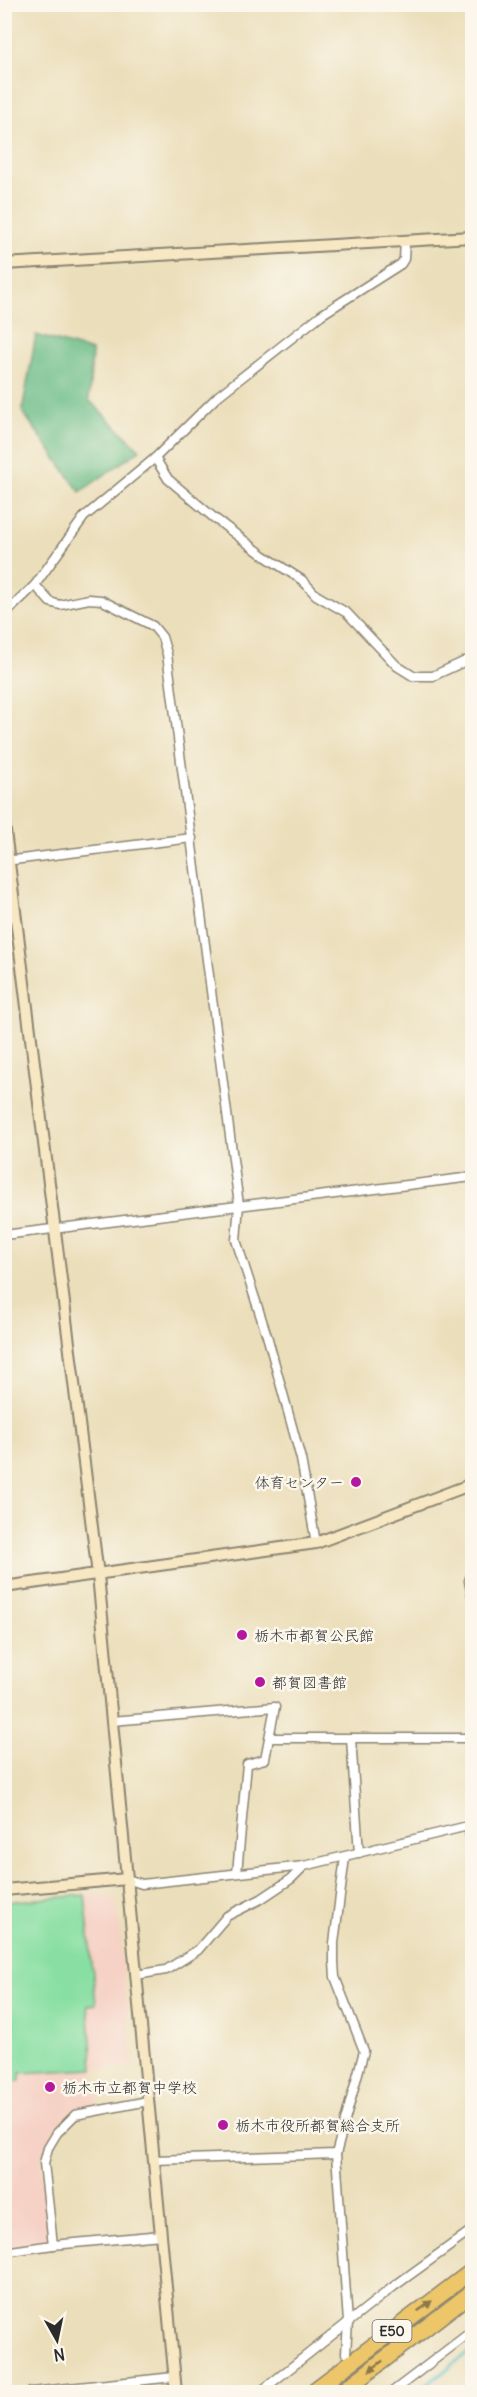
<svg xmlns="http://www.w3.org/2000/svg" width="477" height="2397" viewBox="0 0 477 2397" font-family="Delius,'Klee One',sans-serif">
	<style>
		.built { fill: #f6d1c5 }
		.green { fill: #88dfa3; stroke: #5a8567; stroke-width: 1.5 }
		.forest { fill: #6ebe89; stroke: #4c745a; stroke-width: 1.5 }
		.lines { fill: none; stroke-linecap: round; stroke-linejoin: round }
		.stream { stroke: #4cbbc1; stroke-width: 3 }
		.street-casing { stroke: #8b8472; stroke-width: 11 }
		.secondary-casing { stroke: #8b8472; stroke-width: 14 }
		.highway-casing { stroke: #8b8472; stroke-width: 18 }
		.street { stroke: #fff; stroke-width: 8 }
		.secondary { stroke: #f7e8c3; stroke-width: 10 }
		.highway { stroke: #ecc669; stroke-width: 15 }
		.oneway { fill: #8c784a }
		.poi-dot { fill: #b5179e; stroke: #fbf7ec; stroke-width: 2 }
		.labels { text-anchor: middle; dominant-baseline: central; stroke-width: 5; stroke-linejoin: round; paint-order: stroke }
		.shield { fill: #fbf7ec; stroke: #696865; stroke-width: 1.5 }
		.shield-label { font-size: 14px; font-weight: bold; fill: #2b2b2b }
		.poi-label { font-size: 15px; fill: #2b2b2b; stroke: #fbf7ec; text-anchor: start }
	</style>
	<rect width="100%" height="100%" fill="#fbf7ec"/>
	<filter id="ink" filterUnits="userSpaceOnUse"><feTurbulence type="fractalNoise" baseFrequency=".0167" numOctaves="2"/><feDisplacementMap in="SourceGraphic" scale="12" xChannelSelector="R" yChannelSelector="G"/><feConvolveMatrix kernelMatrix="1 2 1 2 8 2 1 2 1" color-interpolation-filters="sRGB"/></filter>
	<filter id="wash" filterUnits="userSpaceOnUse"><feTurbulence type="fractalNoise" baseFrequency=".008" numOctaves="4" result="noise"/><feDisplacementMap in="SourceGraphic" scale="24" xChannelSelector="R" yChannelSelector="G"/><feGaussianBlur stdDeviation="1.35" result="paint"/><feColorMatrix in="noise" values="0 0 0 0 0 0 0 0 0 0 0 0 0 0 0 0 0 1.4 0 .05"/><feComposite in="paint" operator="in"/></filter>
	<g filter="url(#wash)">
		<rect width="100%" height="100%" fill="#ebdeba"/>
		<polygon class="built" points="99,1894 112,1897 117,1905 133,2066 93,2069 98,2105 72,2111 66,2117 56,2128 41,2156 41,2171 50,2238 48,2240 5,2247 5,1902"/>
		<polygon class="green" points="85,1895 96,2004 88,2005 93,2069 20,2073 20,2081 5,2082 5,1902"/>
		<polygon class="forest" points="36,335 92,351 89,400 140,450 80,492 22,411"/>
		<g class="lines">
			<polyline class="stream" points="417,2392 472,2350"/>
		</g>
	</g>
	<g filter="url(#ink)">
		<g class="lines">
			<defs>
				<g id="street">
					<polyline points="155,458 168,479 213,517 263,555 302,580 316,595 347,613 397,666 413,676 433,676 472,658"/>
					<polyline points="35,585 50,602 60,605 89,599 101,600 153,626 162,637 167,654 239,1205 236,1240 268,1339 301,1459 316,1543"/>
					<polyline points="4,615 35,585 84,517 155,458 218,396 321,315 401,264 404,259 405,242"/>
					<polyline points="5,861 192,838"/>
					<polyline points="4,1235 472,1177"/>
					<polyline points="472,1573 469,1581 472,1595"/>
					<polyline points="112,1721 275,1707 265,1759 247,1764 237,1873"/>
					<polyline points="271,1738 472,1738"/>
					<polyline points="351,1738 359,1853"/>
					<polyline points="469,1826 472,1853"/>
					<polyline points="345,1857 334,1943 334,1962 335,1977 364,2051 336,2154 348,2322 346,2353"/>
					<polyline points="127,1879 142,1884 304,1866 472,1825"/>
					<polyline points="136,1975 166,1970 198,1950 227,1916 261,1899 291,1879 304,1866"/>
					<polyline points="154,2160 336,2154"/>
					<polyline points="53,2245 44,2163 48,2148 57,2133 75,2115 148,2101"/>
					<polyline points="4,2252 53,2245 161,2235"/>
					<polyline points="31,2392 174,2377"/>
					<polyline points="260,2392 393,2287 472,2230"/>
					<polyline points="392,2392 472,2331"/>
				</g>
				<g id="secondary">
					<polyline points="4,264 472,237"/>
					<polyline points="4,823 98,1575 176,2392"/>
					<polyline points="4,1587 316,1543 472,1484"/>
					<polyline points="4,1890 127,1879"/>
				</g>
				<g id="highway">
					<polyline points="312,2392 472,2271"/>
					<polyline points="342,2392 472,2292"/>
				</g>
			</defs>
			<use href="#street" class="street-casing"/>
			<use href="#secondary" class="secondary-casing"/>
			<use href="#highway" class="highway-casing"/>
			<use href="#street" class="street"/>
			<use href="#secondary" class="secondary"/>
			<use href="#highway" class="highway"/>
		</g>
		<defs><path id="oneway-solid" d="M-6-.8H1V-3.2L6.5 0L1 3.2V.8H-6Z" transform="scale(1.5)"/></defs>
		<g class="oneway">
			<use href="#oneway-solid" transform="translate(425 2306) rotate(-36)"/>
			<use href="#oneway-solid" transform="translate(376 2366) rotate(142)"/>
		</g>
	</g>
	<g class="poi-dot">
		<circle cx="356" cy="1482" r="6"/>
		<circle cx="242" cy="1635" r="6"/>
		<circle cx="260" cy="1682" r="6"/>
		<circle cx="50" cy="2087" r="6"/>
		<circle cx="223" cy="2125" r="6"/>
	</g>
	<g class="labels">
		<rect class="shield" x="372.5" y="2320" width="39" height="22" rx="4.5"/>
		<g class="shield-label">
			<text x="392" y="2331">E50</text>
		</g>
		<g class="poi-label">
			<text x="344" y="1482" text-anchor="end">体育センター</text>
			<text x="254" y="1635">栃木市都賀公民館</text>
			<text x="272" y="1682">都賀図書館</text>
			<text x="62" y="2087">栃木市立都賀中学校</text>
			<text x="235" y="2125">栃木市役所都賀総合支所</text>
		</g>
	</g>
	<rect width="477" height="2397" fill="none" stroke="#fbf7ec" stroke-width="24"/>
	<g transform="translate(57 2340) rotate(171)" stroke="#fbf7ec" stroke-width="4.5" paint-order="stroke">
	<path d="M0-4.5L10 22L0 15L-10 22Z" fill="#2b2b2b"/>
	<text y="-9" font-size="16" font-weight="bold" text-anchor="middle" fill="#2b2b2b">N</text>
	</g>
</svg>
